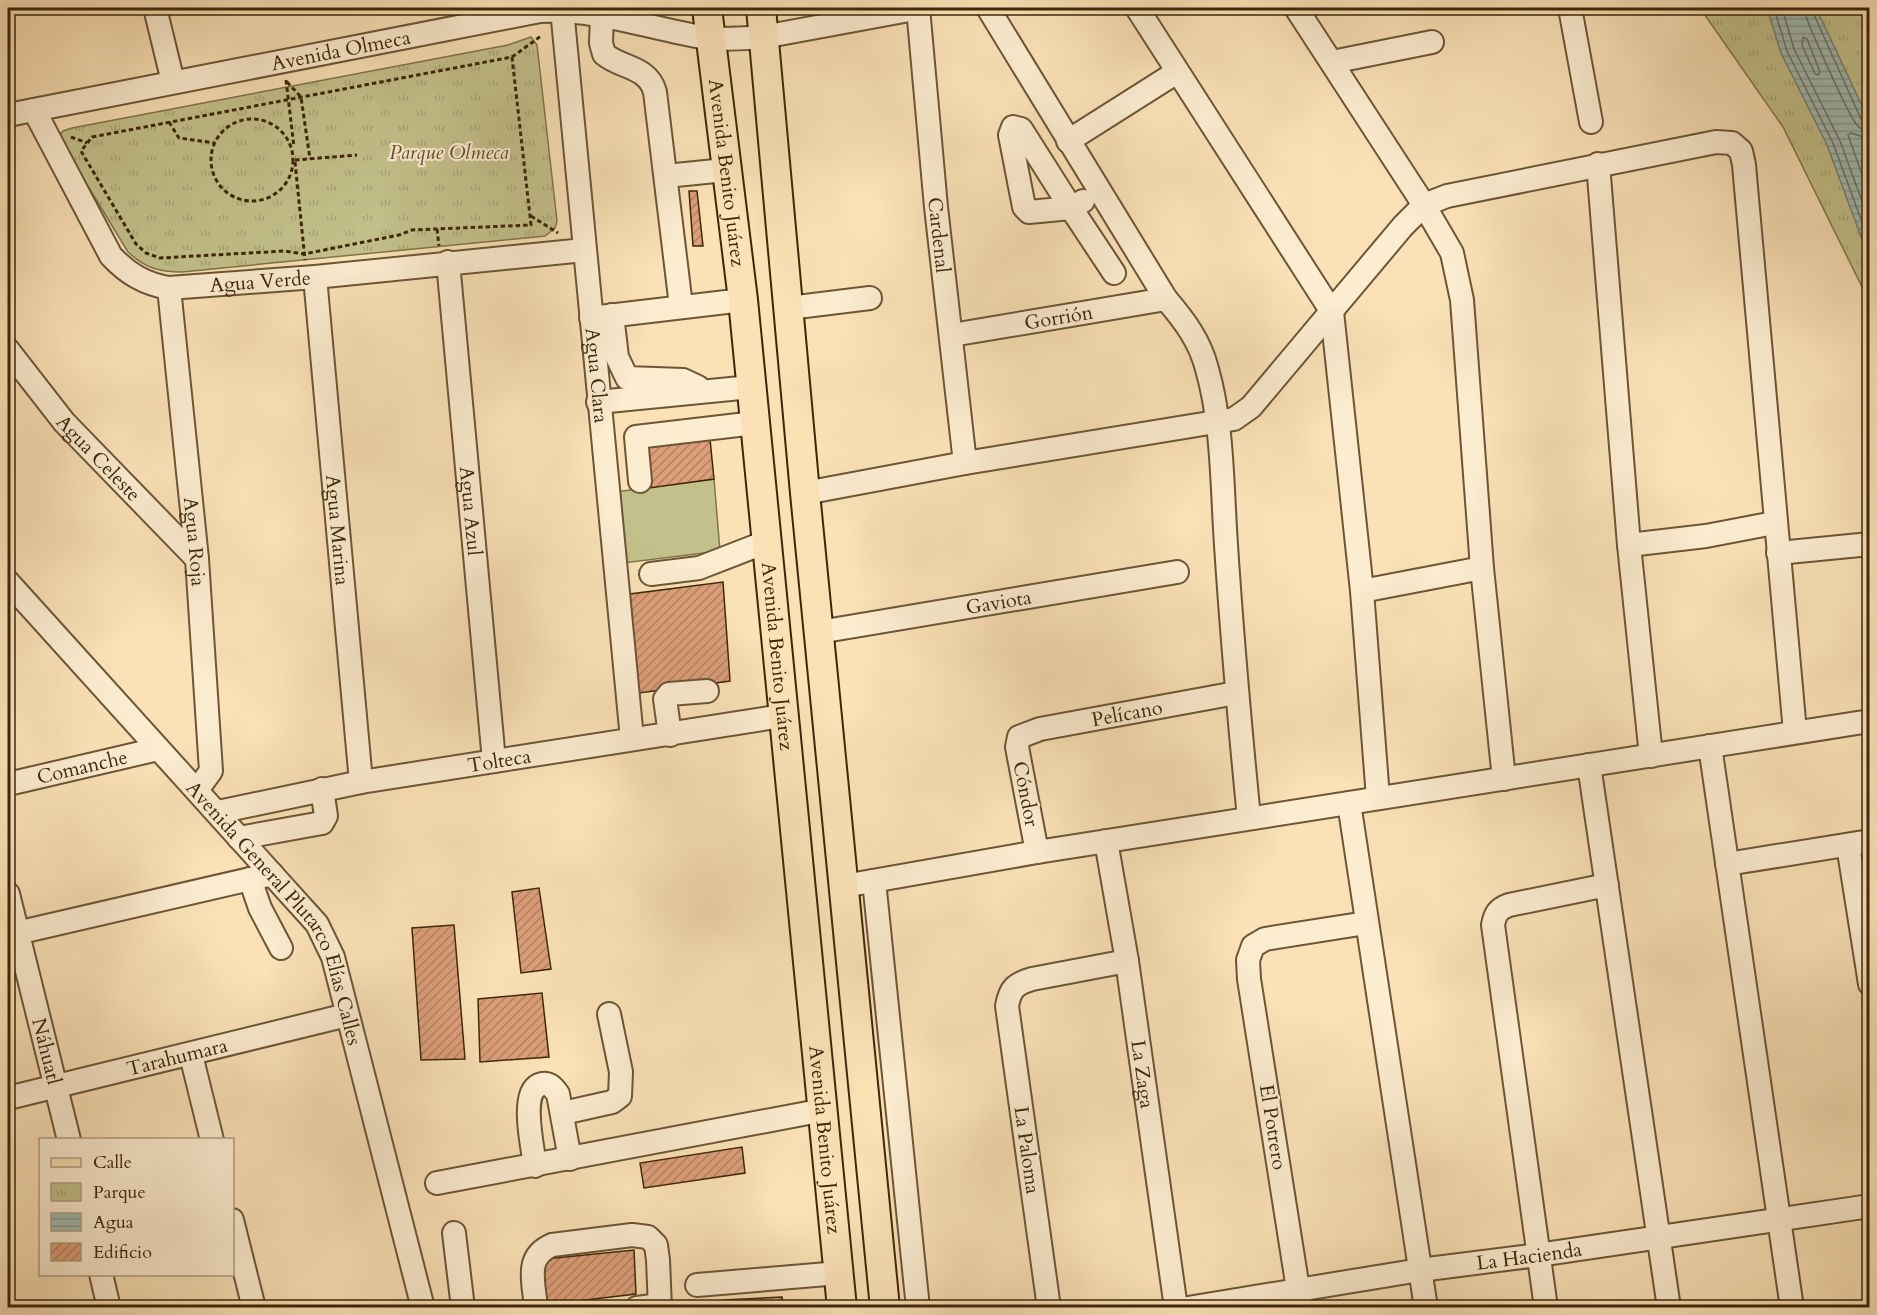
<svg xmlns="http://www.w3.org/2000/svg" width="1877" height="1315" viewBox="0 0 1877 1315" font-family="Cardo,serif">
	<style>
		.grass { fill: #c3c18b; stroke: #80744a; stroke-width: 1.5 }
		.park { fill: url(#park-tufts); stroke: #80744a; stroke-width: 1.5 }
		.water { fill: url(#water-rules); stroke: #78806f; stroke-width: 1.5 }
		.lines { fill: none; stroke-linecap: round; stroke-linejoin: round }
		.shore { stroke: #6e725e; stroke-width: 1.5 }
		.building { fill: url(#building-hatch); stroke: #3d270a; stroke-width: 1.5 }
		.minor-casing { stroke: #6c5635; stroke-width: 26 }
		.major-casing { stroke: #3d270a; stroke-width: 32 }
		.path { stroke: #3d270a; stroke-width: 3; stroke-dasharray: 4.5 3; stroke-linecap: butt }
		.minor { stroke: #fcecd0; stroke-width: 22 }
		.major { stroke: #fae1b6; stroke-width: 28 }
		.labels { text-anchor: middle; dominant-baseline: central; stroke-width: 4.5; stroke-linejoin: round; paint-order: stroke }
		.street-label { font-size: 20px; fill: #3d270a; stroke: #fcecd0 }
		.park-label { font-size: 20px; font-style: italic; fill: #5e4e2a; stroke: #fcecd0 }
	</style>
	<defs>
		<pattern id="park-tufts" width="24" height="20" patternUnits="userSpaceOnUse" patternTransform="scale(1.5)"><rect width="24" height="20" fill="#c3c18b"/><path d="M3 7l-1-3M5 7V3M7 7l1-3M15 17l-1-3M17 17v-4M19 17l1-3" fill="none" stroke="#a8a677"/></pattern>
		<pattern id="water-rules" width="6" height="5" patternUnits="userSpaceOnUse" patternTransform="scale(1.5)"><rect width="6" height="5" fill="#9fbcb3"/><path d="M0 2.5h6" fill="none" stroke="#839990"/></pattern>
		<pattern id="building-hatch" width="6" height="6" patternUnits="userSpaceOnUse" patternTransform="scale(1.5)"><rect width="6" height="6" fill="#dc9f79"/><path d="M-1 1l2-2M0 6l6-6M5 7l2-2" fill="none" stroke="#b48261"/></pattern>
	</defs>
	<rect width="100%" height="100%" fill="#fae1b6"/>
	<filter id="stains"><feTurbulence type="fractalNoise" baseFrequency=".00333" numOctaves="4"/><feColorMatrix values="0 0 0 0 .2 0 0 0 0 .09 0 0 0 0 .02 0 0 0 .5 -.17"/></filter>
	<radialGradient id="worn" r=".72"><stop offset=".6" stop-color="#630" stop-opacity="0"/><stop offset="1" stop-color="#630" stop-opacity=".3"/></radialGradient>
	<polygon class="grass" points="714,479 720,551 615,564 608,493"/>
	<g class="park">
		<polygon points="1700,8 1869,8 1869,301 1783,127"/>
		<path d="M531 37 537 45 557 221 555 228 545 236 182 272C159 272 145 268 128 252L58 137 63 131 72 128 508 45Z"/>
	</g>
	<polygon class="water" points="1767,8 1816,8 1865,112 1870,123 1869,258 1827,145 1781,53"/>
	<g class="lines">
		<g class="shore">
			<polyline points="1774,8 1787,51 1833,143 1870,244"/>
			<polyline points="1782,8 1794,49 1840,141 1870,223"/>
			<path d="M1804 8C1804 18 1849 116 1857 125 1860 129 1864 130 1870 130"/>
			<polyline points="1811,8 1861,119 1870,122"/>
			<polygon points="1803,37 1807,39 1820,72 1818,75 1815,74 1802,45"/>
			<polyline points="1870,139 1851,133 1848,135 1870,197"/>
		</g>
	</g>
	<g class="building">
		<polygon points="689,191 697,191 703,246 693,246"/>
		<polygon points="710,439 714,479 649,488 645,446"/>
		<polygon points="723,582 730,681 639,693 630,594"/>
		<polygon points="539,888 551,969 521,973 512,892"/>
		<polygon points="454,925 465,1059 421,1060 412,928"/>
		<polygon points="542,993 549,1057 480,1062 478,999"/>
		<polygon points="742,1147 745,1173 644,1188 640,1163"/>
		<polygon points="634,1250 636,1294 543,1305 536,1260"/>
		<polygon points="782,1297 784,1308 724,1308 724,1300"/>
	</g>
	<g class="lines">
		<defs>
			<g id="minor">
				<polyline points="155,8 173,82"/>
				<path id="s1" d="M918 8 936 207 965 463"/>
				<path d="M988 8 1166 299C1184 320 1200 341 1207 369 1223 425 1222 487 1226 545 1232 637 1240 727 1249 818"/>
				<polyline points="1137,8 1332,312 1362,591 1378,798"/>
				<polyline points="1296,8 1424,205 1452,253 1462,300 1482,568 1504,779"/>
				<polyline points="1570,8 1591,122"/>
				<path id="s2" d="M562 9 632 739"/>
				<path d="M602 15 601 43 604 54C622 69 648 66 655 92L681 306"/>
				<polyline points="1332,62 1432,42"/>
				<path id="s3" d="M34 110 111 256C128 274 145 284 169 288L315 277 584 250"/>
				<path id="s4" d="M8 115 540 11C597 8 651 29 708 38 726 40 745 38 763 37L920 8"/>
				<polygon points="1013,127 1021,129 1071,208 1029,212 1024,207 1010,135"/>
				<polyline points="1068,141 1177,72"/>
				<polyline points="1598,164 1629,545 1651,756"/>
				<polyline points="666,176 725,170"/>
				<polyline points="1083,201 1071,208 1114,273"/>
				<path id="s5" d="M448 262 494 761"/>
				<path id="s6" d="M315 277 361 782"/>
				<path id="s7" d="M169 288 197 559 211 771 197 790"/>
				<polyline points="789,308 870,298"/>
				<polyline points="612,315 617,357 627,378 683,380 698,387"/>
				<polyline points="591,318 743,300"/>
				<path id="s8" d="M952 335 1166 299"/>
				<path id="s9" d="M8 350 64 422 197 559"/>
				<polyline points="598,402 751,387"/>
				<polyline points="640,481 636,437 755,423"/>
				<polyline points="805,493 965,463 1234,419 1251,407 1403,226 1424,205 1447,196 1716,142 1732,143 1741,151 1744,165 1795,732"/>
				<polyline points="1629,545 1706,536 1774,523"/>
				<polyline points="1778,553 1870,544"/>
				<polyline points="651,574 699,568 766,542"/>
				<path id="s10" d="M8 582 317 924 333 957 423 1308"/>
				<polyline points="1362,591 1482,568"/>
				<path id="s11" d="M819 632 1177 572"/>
				<polyline points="670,735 665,699 669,694 707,691"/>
				<polyline points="1710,746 1792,1308"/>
				<polyline points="1589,765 1669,1308"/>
				<path id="s12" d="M8 784 158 749"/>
				<polyline points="1349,803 1426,1308"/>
				<path id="s13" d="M218 812 361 782 782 716"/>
				<polyline points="239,838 322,823 326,816 322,789"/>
				<path id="s14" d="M1106 841 1127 961 1176 1308"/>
				<polyline points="1848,845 1870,984"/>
				<path id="s15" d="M1037 852 1017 747 1019 737 1040 729 1236 693"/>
				<polyline points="1727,864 1870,841"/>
				<polyline points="250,879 260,908 281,948"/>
				<polyline points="874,881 918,1308"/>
				<polyline points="844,886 1037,852 1870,721"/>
				<path id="s16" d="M8 894 69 1140"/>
				<polyline points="8,935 272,874"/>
				<polyline points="191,1055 212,1140"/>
				<path id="s17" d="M8 1098 347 1015"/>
				<polyline points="563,1113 612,1102 620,1096 621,1072 609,1014"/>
				<path d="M535 1166C533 1148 520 1094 539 1085 548 1081 553 1087 558 1094L570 1159"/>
				<polyline points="437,1183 824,1110"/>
				<polyline points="232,1220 254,1308"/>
				<polyline points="454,1233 463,1308"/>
				<polyline points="101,1274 109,1308"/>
				<polyline points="697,1285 839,1273"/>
				<path d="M536 1308C534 1282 524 1257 552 1245L632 1235 648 1237 656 1245 658 1260 660 1308"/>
				<polyline points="637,1308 660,1305"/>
				<path d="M1049 1308 1007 1006C1010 989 1015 984 1032 979L1127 961"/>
				<path id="s18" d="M1188 1308 1420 1270 1538 1255 1870 1206"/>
				<polyline points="1301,1308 1249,979 1248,960 1253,946 1265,939 1366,923"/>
				<path d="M1546 1308 1493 925C1495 914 1498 909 1509 905L1607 885"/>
			</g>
			<g id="major">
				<path id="s19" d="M707 8 743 300 842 1308"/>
				<polyline points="761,8 805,493 885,1308"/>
			</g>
		</defs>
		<use href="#minor" class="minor-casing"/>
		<use href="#major" class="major-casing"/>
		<g class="path">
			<polygon points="512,57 531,225 412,230 399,235 304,254 284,251 160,258 146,253 136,244 81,151 92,137"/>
			<polyline points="512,57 541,36"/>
			<polyline points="286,80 294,147"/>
			<polyline points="287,82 301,97 310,159"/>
			<circle cx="252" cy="160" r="41"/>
			<polyline points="169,122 179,138 215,143"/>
			<polyline points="71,137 87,143"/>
			<polyline points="295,160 357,155"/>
			<polyline points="295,162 305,260"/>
			<polyline points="531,216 558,233"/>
			<polyline points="437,229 439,246"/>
		</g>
		<use href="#minor" class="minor"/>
		<use href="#major" class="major"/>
	</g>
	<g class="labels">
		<g class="street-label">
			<text stroke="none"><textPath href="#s4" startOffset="339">Avenida Olmeca</textPath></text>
			<text stroke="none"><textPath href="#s19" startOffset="166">Avenida Benito Juárez</textPath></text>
			<text stroke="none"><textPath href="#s1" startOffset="228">Cardenal</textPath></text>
			<text stroke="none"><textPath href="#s3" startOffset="324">Agua Verde</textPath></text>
			<text stroke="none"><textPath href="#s8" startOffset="108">Gorrión</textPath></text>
			<text stroke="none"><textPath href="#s2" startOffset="368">Agua Clara</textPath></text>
			<text stroke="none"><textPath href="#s9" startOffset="141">Agua Celeste</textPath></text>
			<text stroke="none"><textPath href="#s5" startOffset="250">Agua Azul</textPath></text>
			<text stroke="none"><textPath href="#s6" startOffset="254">Agua Marina</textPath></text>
			<text stroke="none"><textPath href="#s7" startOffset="255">Agua Roja</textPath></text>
			<text stroke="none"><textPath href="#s11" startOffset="182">Gaviota</textPath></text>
			<text stroke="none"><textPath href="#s19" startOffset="652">Avenida Benito Juárez</textPath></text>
			<text stroke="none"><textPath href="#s15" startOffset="228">Pelícano</textPath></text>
			<text stroke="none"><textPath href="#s13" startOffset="286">Tolteca</textPath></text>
			<text stroke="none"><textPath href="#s12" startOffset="76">Comanche</textPath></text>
			<text transform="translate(1026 794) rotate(79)">Cóndor</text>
			<text stroke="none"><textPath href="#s10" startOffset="430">Avenida General Plutarco Elías Calles</textPath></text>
			<text stroke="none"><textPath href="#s16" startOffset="162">Náhuatl</textPath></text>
			<text stroke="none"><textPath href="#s17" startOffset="174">Tarahumara</textPath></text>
			<text stroke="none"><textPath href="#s14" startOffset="236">La Zaga</textPath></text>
			<text transform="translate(1273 1127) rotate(81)">El Potrero</text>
			<text stroke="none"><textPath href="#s19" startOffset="1138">Avenida Benito Juárez</textPath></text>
			<text transform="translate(1027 1150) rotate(82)">La Paloma</text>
			<text stroke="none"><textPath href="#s18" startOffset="345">La Hacienda</textPath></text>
		</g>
		<g class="park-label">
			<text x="449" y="152">Parque Olmeca</text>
		</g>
	</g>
	<rect width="1877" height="1315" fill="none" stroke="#fae1b6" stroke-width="30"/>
	<rect x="9" y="9" width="1859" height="1297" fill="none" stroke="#3d270a" stroke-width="3"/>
	<rect x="15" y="15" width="1847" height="1285" fill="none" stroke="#3d270a" stroke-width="1.5"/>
	<rect x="39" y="1138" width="195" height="138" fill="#fcecd0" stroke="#b09d81" stroke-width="1.5"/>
	<rect x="51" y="1158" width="30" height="9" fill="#fae1b6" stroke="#b09d81" stroke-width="1.5"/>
	<text x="93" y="1168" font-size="18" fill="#3d270a">Calle</text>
	<rect x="51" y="1183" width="30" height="18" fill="url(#park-tufts)" stroke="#b09d81" stroke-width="1.5"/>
	<text x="93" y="1198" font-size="18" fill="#3d270a">Parque</text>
	<rect x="51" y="1213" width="30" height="18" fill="url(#water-rules)" stroke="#b09d81" stroke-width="1.5"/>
	<text x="93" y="1228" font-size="18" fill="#3d270a">Agua</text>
	<rect x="51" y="1243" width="30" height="18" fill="url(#building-hatch)" stroke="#b09d81" stroke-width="1.5"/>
	<text x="93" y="1258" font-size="18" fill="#3d270a">Edificio</text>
	<rect width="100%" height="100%" filter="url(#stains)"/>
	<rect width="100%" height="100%" fill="url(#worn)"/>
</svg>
